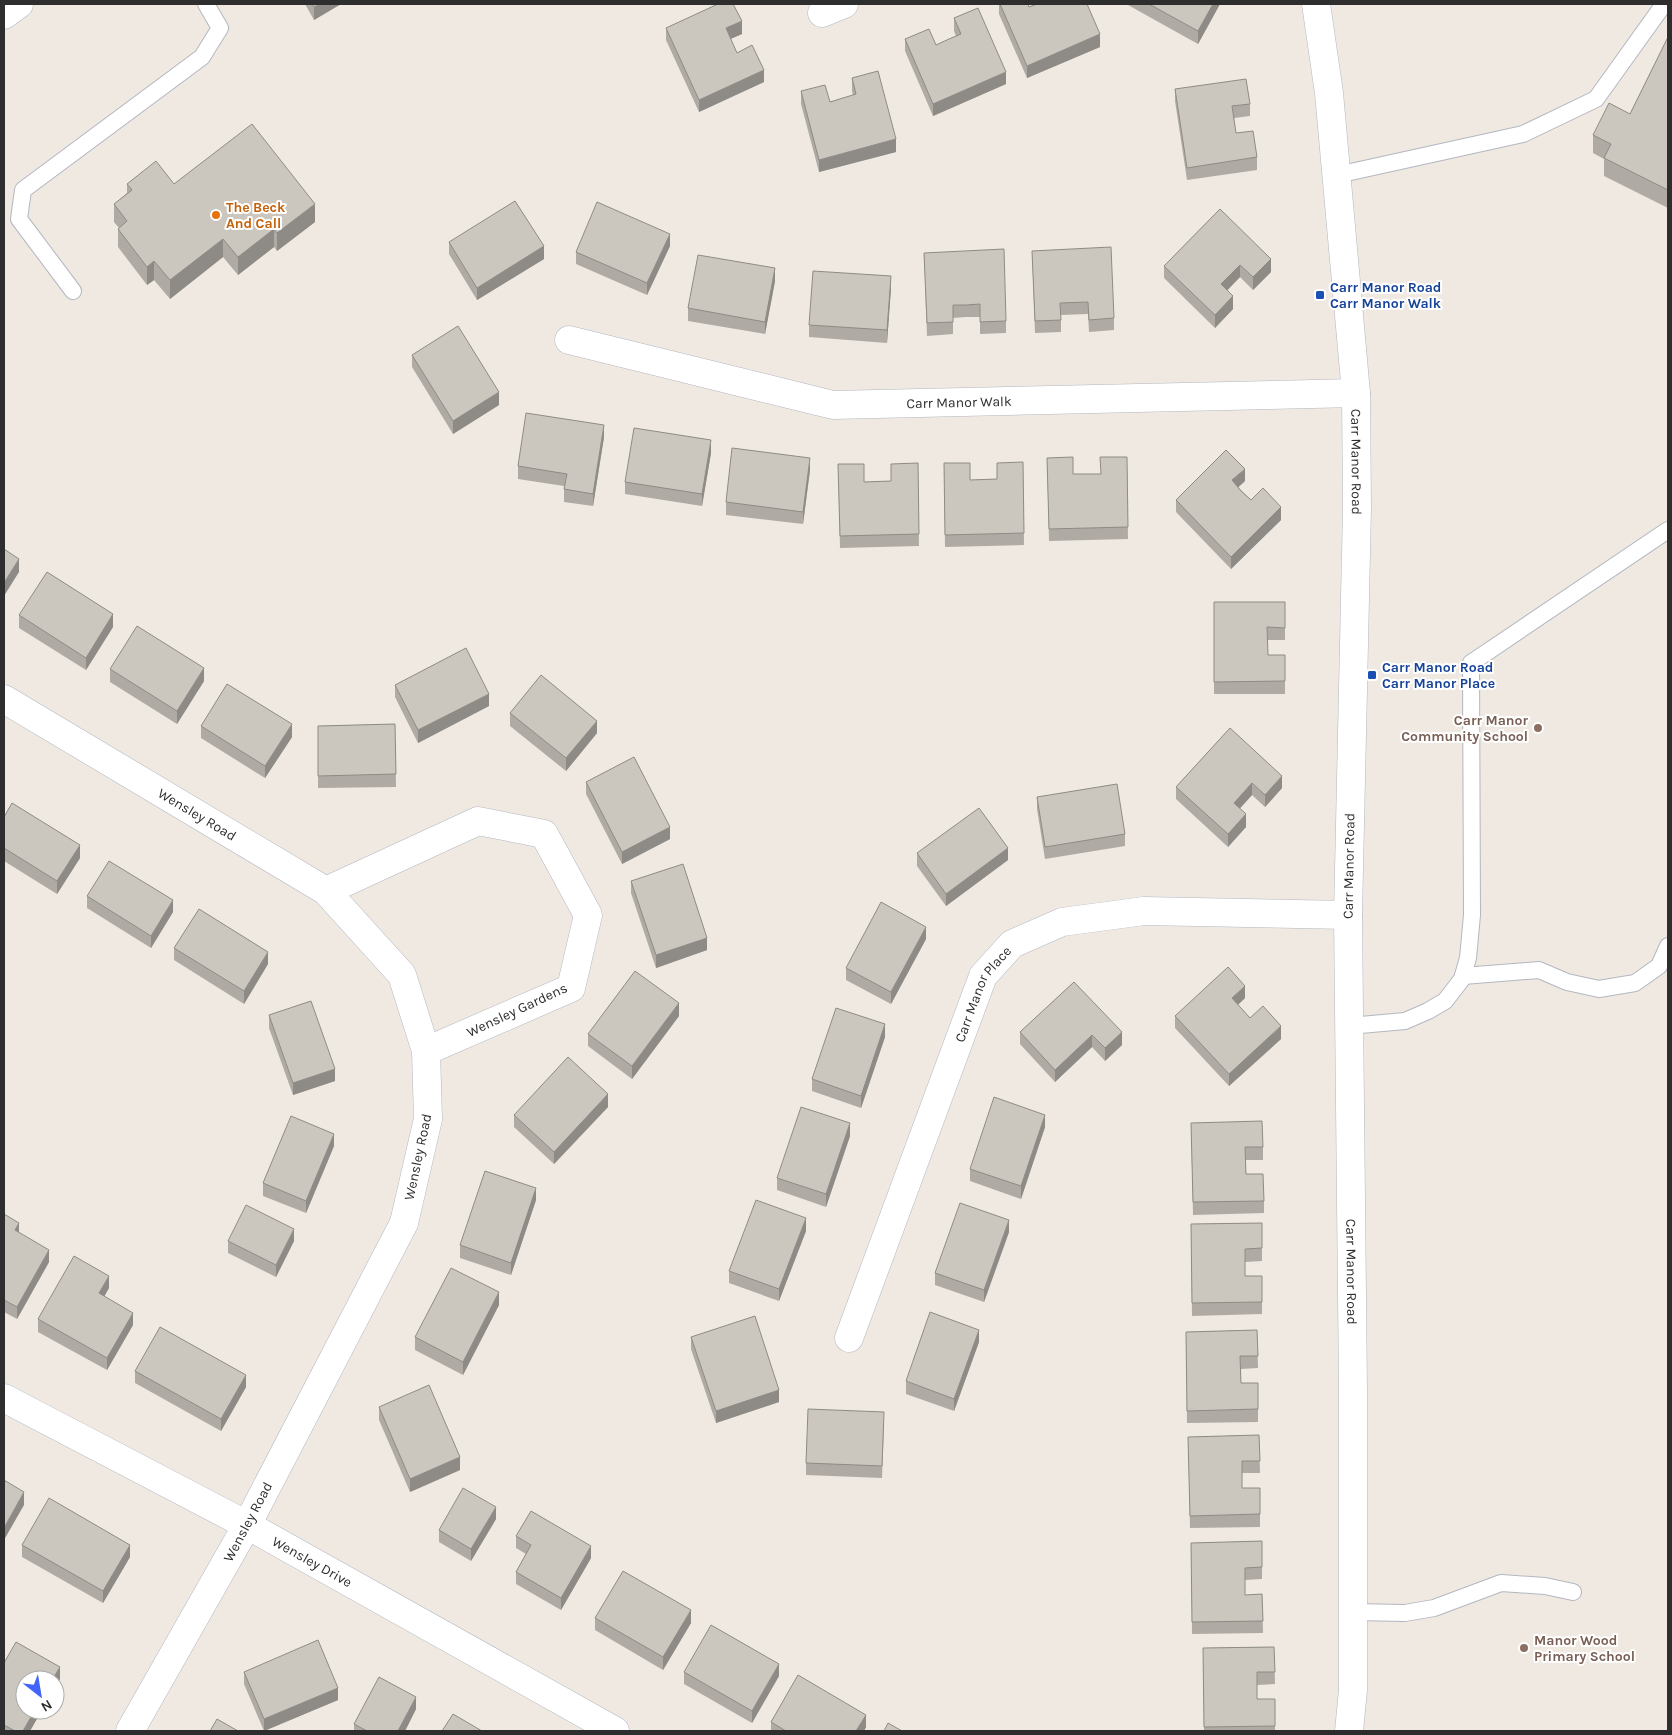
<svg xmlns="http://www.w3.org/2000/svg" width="1672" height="1735" viewBox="0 0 1672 1735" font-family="Karla,sans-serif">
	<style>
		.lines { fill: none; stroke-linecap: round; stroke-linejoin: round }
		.service-casing { stroke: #b4b7c1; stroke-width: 18 }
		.minor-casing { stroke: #b4b7c1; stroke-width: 29 }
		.tertiary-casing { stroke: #b4b7c1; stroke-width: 29 }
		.service { stroke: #fff; stroke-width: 16 }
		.minor { stroke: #fff; stroke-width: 28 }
		.tertiary { stroke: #fff; stroke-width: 28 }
		.wall { fill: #afaba4 }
		.shaded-wall { fill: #8e8b86 }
		.building { fill: #cbc7bf; stroke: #8e8b86 }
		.food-dot { fill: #e8710a; stroke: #fff; stroke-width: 2 }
		.transit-dot { fill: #1a4fb4; stroke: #fff; stroke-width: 2 }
		.education-dot { fill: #8d6e63; stroke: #fff; stroke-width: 2 }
		.labels { text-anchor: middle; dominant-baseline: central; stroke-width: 4; stroke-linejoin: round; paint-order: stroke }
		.food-label { font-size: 14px; font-weight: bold; fill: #c56008; stroke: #fff; text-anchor: start }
		.transit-label { font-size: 14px; font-weight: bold; fill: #164399; stroke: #fff; text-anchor: start }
		.street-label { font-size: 14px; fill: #2e2e2e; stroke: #fff }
		.education-label { font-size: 14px; font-weight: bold; fill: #785e54; stroke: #fff; text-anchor: end }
	</style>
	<rect width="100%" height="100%" fill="#efe9e1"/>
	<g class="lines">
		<defs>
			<g id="service">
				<polyline points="1337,175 1523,134 1596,99 1664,4"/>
				<polyline points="73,291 19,219 23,190 202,57 220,28 206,4"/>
				<polyline points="1463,976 1539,970 1567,982 1599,989 1635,983 1659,966 1668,946"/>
				<polyline points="1349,1026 1405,1021 1428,1011 1445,1001 1462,979 1468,958 1472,915 1471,663 1668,530"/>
				<polyline points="1353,1612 1405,1613 1434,1608 1501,1583 1545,1586 1573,1592"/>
			</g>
			<g id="minor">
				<polyline points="822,13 844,4"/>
				<path id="s1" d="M569 340 833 405 1356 393"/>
				<path id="s2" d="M4 699 326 891 402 975 426 1051 428 1119 404 1223 247 1525 130 1731"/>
				<polyline points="326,891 478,821 544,834 588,915 571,988 426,1051"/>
				<path id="s3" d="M849 1338 983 976 1012 944 1062 922 1144 911 1348 915"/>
				<path id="s4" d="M4 1398 247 1525 615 1731"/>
			</g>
			<g id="tertiary">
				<path id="s5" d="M1316 4 1329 93 1356 393 1357 508 1348 915 1353 1390V1690L1349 1731"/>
				<polyline points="4,15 19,4"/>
			</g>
		</defs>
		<use href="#service" class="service-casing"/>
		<use href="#minor" class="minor-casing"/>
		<use href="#tertiary" class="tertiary-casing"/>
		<use href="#service" class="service"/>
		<use href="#minor" class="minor"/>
		<use href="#tertiary" class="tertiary"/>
	</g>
	<g class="wall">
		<polygon points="305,4 341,4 314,20"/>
		<polygon points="999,4 1028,4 1029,7 1100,47 1027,78 999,14"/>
		<polygon points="1128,4 1220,4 1198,44 1128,5"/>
		<polygon points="954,18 1006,84 933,116 905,51 905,39 936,45 956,36 954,31"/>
		<polygon points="666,28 742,34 730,39 737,53 764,82 699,112 666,40"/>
		<polygon points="1668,37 1668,208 1604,176 1604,159 1593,153 1593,135 1630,114"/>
		<polygon points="852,78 896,152 819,172 801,104 801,91 830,102 853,95 852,91"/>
		<polygon points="1175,89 1250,104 1250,116 1234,118 1236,133 1257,157 1257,170 1187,180 1175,101"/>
		<polygon points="127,184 174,184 315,222 277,251 274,247 238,275 223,257 170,299 154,280 147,285 118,247 118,229 119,228 114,222 114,204 127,193"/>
		<polygon points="1220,209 1271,272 1253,290 1240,277 1227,290 1233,309 1215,328 1164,278 1164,266"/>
		<polygon points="449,242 544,259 477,300 449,254"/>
		<polygon points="670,246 647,295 576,264 576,252"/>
		<polygon points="1032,251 1114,318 1114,330 1089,332 1088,314 1061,315 1061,332 1035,333"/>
		<polygon points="924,253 1006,321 1006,333 980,334 980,317 966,317 953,318 953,334 927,336"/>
		<polygon points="775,281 765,334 688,321 688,308"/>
		<polygon points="891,288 887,343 809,337 809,325"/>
		<polygon points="412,355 499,405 453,434 412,367"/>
		<polygon points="604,437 593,506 564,502 564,486 518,479 518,466"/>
		<polygon points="711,453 702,506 625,494 625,482"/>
		<polygon points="1127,457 1128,539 1049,541 1047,458 1073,474 1100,474"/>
		<polygon points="1023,462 1024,545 945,547 944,463 970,480 997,479"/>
		<polygon points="918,463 919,546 840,548 838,464 864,482 891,481"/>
		<polygon points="810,470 803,524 726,515 726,502"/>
		<polygon points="1245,481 1238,487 1251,500 1281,520 1231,569 1176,512 1176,500"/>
		<polygon points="1214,602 1285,628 1285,640 1267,640 1268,655 1285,655 1285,694 1214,694"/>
		<polygon points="19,615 113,627 86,670 19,628"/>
		<polygon points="110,669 204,681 177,724 110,682"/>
		<polygon points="395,685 489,706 418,743 395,697"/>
		<polygon points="510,713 597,733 566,771 510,726"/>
		<polygon points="395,724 396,787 318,788 318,726"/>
		<polygon points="201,726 292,737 265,778 201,738"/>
		<polygon points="1230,728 1282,788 1265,807 1252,795 1240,808 1246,827 1228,847 1176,799 1176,787"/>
		<polygon points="586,782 670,839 622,864 586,794"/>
		<polygon points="1037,797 1125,834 1125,846 1045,859 1037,809"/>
		<polygon points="4,817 80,858 57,894 4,861"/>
		<polygon points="917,853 1008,860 946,906 917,866"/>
		<polygon points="631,881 707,950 656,968 631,893"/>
		<polygon points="87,896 173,912 151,948 87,908"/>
		<polygon points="926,939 891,1004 846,980 846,968"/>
		<polygon points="174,948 268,964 244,1004 174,960"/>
		<polygon points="1074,982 1122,1045 1105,1061 1092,1047 1055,1082 1020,1044 1020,1032"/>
		<polygon points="1245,998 1238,1005 1250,1018 1281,1039 1229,1086 1175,1028 1175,1016"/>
		<polygon points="269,1015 335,1081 293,1095 269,1028"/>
		<polygon points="679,1016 632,1079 588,1046 588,1034"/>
		<polygon points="885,1037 861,1108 812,1091 812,1079"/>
		<polygon points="608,1107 554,1164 514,1127 514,1115"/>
		<polygon points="1191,1123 1263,1147 1263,1160 1246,1160 1246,1174 1264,1201 1264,1213 1193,1215"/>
		<polygon points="1045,1127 1021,1199 970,1181 970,1169"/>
		<polygon points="850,1136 826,1207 777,1190 777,1178"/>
		<polygon points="334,1146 306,1213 263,1196 263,1183"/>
		<polygon points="536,1200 511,1275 460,1258 460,1245"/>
		<polygon points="4,1214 19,1233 49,1262 17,1319 4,1312"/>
		<polygon points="1262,1223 1262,1261 1245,1262 1245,1276 1262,1276 1262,1314 1192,1316 1191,1224"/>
		<polygon points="806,1231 779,1301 729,1283 729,1271"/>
		<polygon points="1009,1232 984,1302 935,1285 935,1273"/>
		<polygon points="228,1241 294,1241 276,1277 228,1253"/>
		<polygon points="109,1288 104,1296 133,1325 107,1370 38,1332 38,1319"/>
		<polygon points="499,1305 463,1375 415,1350 415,1337"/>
		<polygon points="1257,1330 1258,1368 1241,1369 1241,1383 1258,1383 1258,1422 1187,1423 1186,1332"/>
		<polygon points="691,1337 779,1402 716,1423 691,1349"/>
		<polygon points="979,1342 954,1411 906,1394 906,1381"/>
		<polygon points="135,1371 246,1387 221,1431 135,1383"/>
		<polygon points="379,1407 460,1470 410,1492 379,1420"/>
		<polygon points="884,1424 882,1478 806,1475 806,1463"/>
		<polygon points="1259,1435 1260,1473 1242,1473 1242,1488 1260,1488 1260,1527 1190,1528 1188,1437"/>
		<polygon points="496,1519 471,1561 439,1542 439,1530"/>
		<polygon points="516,1536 591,1558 561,1610 516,1584 516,1572 526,1554 516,1548"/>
		<polygon points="1262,1541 1262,1579 1245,1580 1245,1595 1262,1594 1263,1633 1192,1634 1191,1543"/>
		<polygon points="22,1545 130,1557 103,1603 22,1557"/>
		<polygon points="595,1618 691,1623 663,1670 595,1630"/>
		<polygon points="1274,1647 1275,1684 1257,1685 1257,1699 1275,1699 1275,1731 1204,1731 1203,1648"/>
		<polygon points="4,1663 60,1679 55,1687 55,1680 25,1710 42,1710 30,1731 4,1731"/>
		<polygon points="244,1672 338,1700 264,1731 244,1684"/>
		<polygon points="684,1672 779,1676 752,1723 684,1684"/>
		<polygon points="416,1709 405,1731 354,1731 354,1724"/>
		<polygon points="771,1722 866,1727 864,1731 771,1731"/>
	</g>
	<g class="shaded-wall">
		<polygon points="320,4 341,4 314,20 314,7"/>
		<polygon points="1213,4 1220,4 1198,44 1198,31"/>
		<polygon points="742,21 742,34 726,41 726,28"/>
		<polygon points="1100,34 1100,47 1027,78 1027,66"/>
		<polygon points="764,70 764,82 699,112 699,100"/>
		<polygon points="1006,72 1006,84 933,116 933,104"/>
		<polygon points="896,139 896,152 819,172 819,160"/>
		<polygon points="315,204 315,222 277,251 277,233"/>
		<polygon points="274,229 274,247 238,275 238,257"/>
		<polygon points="670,234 670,246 647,295 647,283"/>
		<polygon points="223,239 223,257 170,299 170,280"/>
		<polygon points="544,246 544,259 477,300 477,288"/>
		<polygon points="1271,259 1271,272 1253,290 1253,277"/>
		<polygon points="154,261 154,280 147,285 147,267"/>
		<polygon points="1240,265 1240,277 1221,297 1221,284"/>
		<polygon points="775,268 775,281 765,334 765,322"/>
		<polygon points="891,276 891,288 887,343 887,330"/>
		<polygon points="1233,296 1233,309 1215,328 1215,315"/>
		<polygon points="499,392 499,405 453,434 453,421"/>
		<polygon points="604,425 604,437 593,506 593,494"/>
		<polygon points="711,440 711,453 702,506 702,494"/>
		<polygon points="810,458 810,470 803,524 803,512"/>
		<polygon points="1245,469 1245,481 1232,493 1232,480"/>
		<polygon points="1281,507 1281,520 1231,569 1231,557"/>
		<polygon points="19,559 19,572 4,596 4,583"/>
		<polygon points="113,614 113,627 86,670 86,658"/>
		<polygon points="204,668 204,681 177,724 177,711"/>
		<polygon points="489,694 489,706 418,743 418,730"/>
		<polygon points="597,721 597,733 566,771 566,758"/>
		<polygon points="292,724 292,737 265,778 265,766"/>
		<polygon points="1282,776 1282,788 1265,807 1265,795"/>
		<polygon points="1252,783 1252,795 1234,815 1234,803"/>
		<polygon points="1246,814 1246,827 1228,847 1228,834"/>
		<polygon points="670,827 670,839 622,864 622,852"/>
		<polygon points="80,845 80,858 57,894 57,881"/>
		<polygon points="1008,848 1008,860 946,906 946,894"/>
		<polygon points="173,900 173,912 151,948 151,936"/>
		<polygon points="926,927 926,939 891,1004 891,992"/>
		<polygon points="707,938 707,950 656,968 656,955"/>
		<polygon points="268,952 268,964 244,1004 244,991"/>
		<polygon points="1245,986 1245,998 1232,1010 1232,998"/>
		<polygon points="679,1003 679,1016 632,1079 632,1066"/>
		<polygon points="885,1024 885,1037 861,1108 861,1096"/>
		<polygon points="1281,1026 1281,1039 1229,1086 1229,1074"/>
		<polygon points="1122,1032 1122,1045 1105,1061 1105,1048"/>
		<polygon points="1092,1035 1092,1047 1055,1082 1055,1070"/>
		<polygon points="335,1069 335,1081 293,1095 293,1083"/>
		<polygon points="608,1094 608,1107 554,1164 554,1152"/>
		<polygon points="1045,1115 1045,1127 1021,1199 1021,1186"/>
		<polygon points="850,1123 850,1136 826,1207 826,1194"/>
		<polygon points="334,1134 334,1146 306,1213 306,1201"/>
		<polygon points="536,1188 536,1200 511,1275 511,1263"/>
		<polygon points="806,1218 806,1231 779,1301 779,1289"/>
		<polygon points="1009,1220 1009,1232 984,1302 984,1290"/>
		<polygon points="19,1223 19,1235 15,1230"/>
		<polygon points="294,1229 294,1241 276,1277 276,1265"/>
		<polygon points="49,1250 49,1262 17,1319 17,1307"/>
		<polygon points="109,1276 109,1288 99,1306 99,1293"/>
		<polygon points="499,1292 499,1305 463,1375 463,1362"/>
		<polygon points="133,1313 133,1325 107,1370 107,1358"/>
		<polygon points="979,1330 979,1342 954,1411 954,1399"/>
		<polygon points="246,1375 246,1387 221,1431 221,1419"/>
		<polygon points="779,1390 779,1402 716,1423 716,1411"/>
		<polygon points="460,1457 460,1470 410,1492 410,1479"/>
		<polygon points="24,1492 24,1505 4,1540 4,1528"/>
		<polygon points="496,1507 496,1519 471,1561 471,1549"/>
		<polygon points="130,1545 130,1557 103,1603 103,1591"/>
		<polygon points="591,1546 591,1558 561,1610 561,1598"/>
		<polygon points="691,1610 691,1623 663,1670 663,1657"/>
		<polygon points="779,1664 779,1676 752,1723 752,1711"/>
		<polygon points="60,1667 60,1679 55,1687 55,1680 52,1680"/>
		<polygon points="338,1688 338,1700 264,1731 264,1719"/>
		<polygon points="416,1697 416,1709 405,1731 398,1731"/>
		<polygon points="35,1710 42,1710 30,1731 23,1731"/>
		<polygon points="866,1715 866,1727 864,1731 856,1731"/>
	</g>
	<g class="building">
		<polygon points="312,4 320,4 314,7"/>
		<polygon points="718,4 733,4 742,21 726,28 737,53 752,45 764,70 699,100 666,28"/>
		<polygon points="1000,4 1028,4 1029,7 1037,4 1087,4 1100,34 1027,66"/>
		<polygon points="1149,4 1213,4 1198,31"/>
		<polygon points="978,8 1006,72 933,104 905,39 929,29 936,45 949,39 961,34 954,18"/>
		<polygon points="1668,37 1668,190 1604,158 1611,144 1593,135 1609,103 1630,114"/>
		<polygon points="878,71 896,139 819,160 801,91 825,85 830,102 856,94 852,78"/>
		<polygon points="1246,79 1250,104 1232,106 1236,133 1253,131 1257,157 1187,168 1175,89"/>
		<polygon points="252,124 315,204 277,233 274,229 238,257 223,239 170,280 154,261 147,267 118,229 127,221 114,204 132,190 127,184 156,161 174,184"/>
		<polygon points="515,201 544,246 477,288 449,242"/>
		<polygon points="597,202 670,234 647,283 576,252"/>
		<polygon points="1220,209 1271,259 1253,277 1240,265 1221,284 1233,296 1215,315 1164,266"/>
		<polygon points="1111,247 1114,318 1089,320 1088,302 1060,303 1061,320 1035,321 1032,251"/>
		<polygon points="1004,249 1006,321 980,322 980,304 966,305 953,305 953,322 927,323 924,253"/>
		<polygon points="698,255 775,268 765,322 688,308"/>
		<polygon points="813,271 891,276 887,330 809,325"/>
		<polygon points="458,326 499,392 453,421 412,355"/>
		<polygon points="526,413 604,425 593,494 564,489 567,474 518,466"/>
		<polygon points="634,428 711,440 702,494 625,482"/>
		<polygon points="732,448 810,458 803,512 726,502"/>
		<polygon points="1226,450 1245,469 1232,480 1241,491 1251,500 1263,488 1281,507 1231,557 1176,500"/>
		<polygon points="1073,457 1073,474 1101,474 1100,457 1127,457 1128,527 1049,529 1047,458"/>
		<polygon points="1023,462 1024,533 945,535 944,463 970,463 970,480 997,479 997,463"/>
		<polygon points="918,463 919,534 840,536 838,464 864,464 864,482 891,481 891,464"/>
		<polygon points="4,549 19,559 4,583"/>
		<polygon points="47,572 113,614 86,658 19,615"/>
		<polygon points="1214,602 1285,602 1285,628 1267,627 1268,655 1285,655 1285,681 1214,682"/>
		<polygon points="137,626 204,668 177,711 110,669"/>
		<polygon points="466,648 489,694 418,730 395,685"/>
		<polygon points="541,675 597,721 566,758 510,713"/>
		<polygon points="227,684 292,724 265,766 201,726"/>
		<polygon points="395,724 396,774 318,776 318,726"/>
		<polygon points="1230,728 1282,776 1265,795 1252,783 1234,803 1246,814 1228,834 1176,787"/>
		<polygon points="634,757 670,827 622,852 586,782"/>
		<polygon points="1117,784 1125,834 1045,847 1037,797"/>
		<polygon points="12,803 80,845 57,881 4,848 4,817"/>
		<polygon points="979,808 1008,848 946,894 917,853"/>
		<polygon points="109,861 173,900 151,936 87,896"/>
		<polygon points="683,864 707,938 656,955 631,881"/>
		<polygon points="881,902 926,927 891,992 846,968"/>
		<polygon points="199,909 268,952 244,991 174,948"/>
		<polygon points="1228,967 1245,986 1232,998 1250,1018 1263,1006 1281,1026 1229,1074 1175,1016"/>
		<polygon points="635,971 679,1003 632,1066 588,1034"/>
		<polygon points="1074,982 1122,1032 1105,1048 1092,1035 1055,1070 1020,1032"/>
		<polygon points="311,1001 335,1069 293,1083 269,1015"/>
		<polygon points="836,1008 885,1024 861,1096 812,1079"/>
		<polygon points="568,1057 608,1094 554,1152 514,1115"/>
		<polygon points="994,1097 1045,1115 1021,1186 970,1169"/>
		<polygon points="801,1107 850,1123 826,1194 777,1178"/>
		<polygon points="291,1116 334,1134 306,1201 263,1183"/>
		<polygon points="1262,1121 1263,1147 1245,1147 1246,1174 1263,1174 1264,1201 1193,1202 1191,1123"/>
		<polygon points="485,1171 536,1188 511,1263 460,1245"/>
		<polygon points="756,1200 806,1218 779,1289 729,1271"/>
		<polygon points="960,1203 1009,1220 984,1290 935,1273"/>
		<polygon points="246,1205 294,1229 276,1265 228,1241"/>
		<polygon points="4,1214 19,1223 15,1230 49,1250 17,1307 4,1300"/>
		<polygon points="1262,1223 1262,1248 1245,1249 1245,1276 1262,1276 1262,1302 1192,1303 1191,1224"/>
		<polygon points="74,1256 109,1276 99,1293 133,1313 107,1358 38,1319"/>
		<polygon points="451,1268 499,1292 463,1362 415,1337"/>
		<polygon points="930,1312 979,1330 954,1399 906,1381"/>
		<polygon points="755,1316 779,1390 716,1411 691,1337"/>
		<polygon points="160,1327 246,1375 221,1419 135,1371"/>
		<polygon points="1257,1330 1258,1356 1240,1356 1241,1383 1258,1383 1258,1409 1187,1411 1186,1332"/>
		<polygon points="429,1385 460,1457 410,1479 379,1407"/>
		<polygon points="808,1409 884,1412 882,1466 806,1463"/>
		<polygon points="1259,1435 1260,1461 1242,1461 1242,1488 1260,1488 1260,1514 1190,1516 1188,1437"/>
		<polygon points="4,1480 24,1492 4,1528"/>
		<polygon points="463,1488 496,1507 471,1549 439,1530"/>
		<polygon points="49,1498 130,1545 103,1591 22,1545"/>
		<polygon points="531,1511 591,1546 561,1598 516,1572 531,1545 516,1536"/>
		<polygon points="1262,1541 1262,1567 1245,1568 1245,1595 1262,1594 1263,1621 1192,1622 1191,1543"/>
		<polygon points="623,1571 691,1610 663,1657 595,1618"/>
		<polygon points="711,1625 779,1664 752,1711 684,1672"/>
		<polygon points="318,1640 338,1688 264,1719 244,1672"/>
		<polygon points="16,1642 60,1667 52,1680 25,1680 25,1710 35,1710 23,1731 15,1731 4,1725 4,1663"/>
		<polygon points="1274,1647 1275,1672 1257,1672 1257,1699 1275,1699 1275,1726 1204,1727 1203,1648"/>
		<polygon points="798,1675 866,1715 856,1731 786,1731 771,1722"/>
		<polygon points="379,1677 416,1697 398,1731 367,1731 354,1724"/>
		<polygon points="453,1714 482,1731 442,1731"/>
		<polygon points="217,1719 238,1731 210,1731"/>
		<polygon points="888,1723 902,1731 884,1731"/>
	</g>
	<circle class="food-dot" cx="216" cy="215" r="5"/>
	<g class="transit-dot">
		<rect x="1315" y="290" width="10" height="10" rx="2.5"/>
		<rect x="1367" y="670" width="10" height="10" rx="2.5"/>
	</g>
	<g class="education-dot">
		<circle cx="1538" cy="728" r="5"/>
		<circle cx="1524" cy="1648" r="5"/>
	</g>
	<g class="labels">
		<g class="food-label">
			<text x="226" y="207">The Beck<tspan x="226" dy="16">And Call</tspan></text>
		</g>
		<g class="transit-label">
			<text x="1330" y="287">Carr Manor Road<tspan x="1330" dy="16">Carr Manor Walk</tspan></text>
			<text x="1382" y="667">Carr Manor Road<tspan x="1382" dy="16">Carr Manor Place</tspan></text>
		</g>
		<g class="street-label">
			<text stroke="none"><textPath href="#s1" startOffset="398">Carr Manor Walk</textPath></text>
			<text stroke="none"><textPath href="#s5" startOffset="460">Carr Manor Road</textPath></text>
			<text stroke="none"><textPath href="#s2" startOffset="225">Wensley Road</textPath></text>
			<text transform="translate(1349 866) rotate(-89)">Carr Manor Road</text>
			<text stroke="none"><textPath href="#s3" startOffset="370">Carr Manor Place</textPath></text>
			<text transform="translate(517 1010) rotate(-25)">Wensley Gardens</text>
			<text transform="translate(418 1157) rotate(-78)">Wensley Road</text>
			<text stroke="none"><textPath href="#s5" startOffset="1270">Carr Manor Road</textPath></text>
			<text transform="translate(248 1522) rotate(-62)">Wensley Road</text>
			<text stroke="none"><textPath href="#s4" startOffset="349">Wensley Drive</textPath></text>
		</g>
		<g class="education-label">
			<text x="1528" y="720">Carr Manor<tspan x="1528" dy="16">Community School</tspan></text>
			<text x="1534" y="1640" text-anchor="start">Manor Wood<tspan x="1534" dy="16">Primary School</tspan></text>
		</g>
	</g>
	<rect width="1672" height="1735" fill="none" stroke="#2e2e2e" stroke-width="10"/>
	<g transform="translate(40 1695) rotate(149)"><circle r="24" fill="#ffffff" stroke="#ababab"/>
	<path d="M0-4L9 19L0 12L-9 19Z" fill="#4264fb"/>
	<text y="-8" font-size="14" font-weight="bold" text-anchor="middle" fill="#2e2e2e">N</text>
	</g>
</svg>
